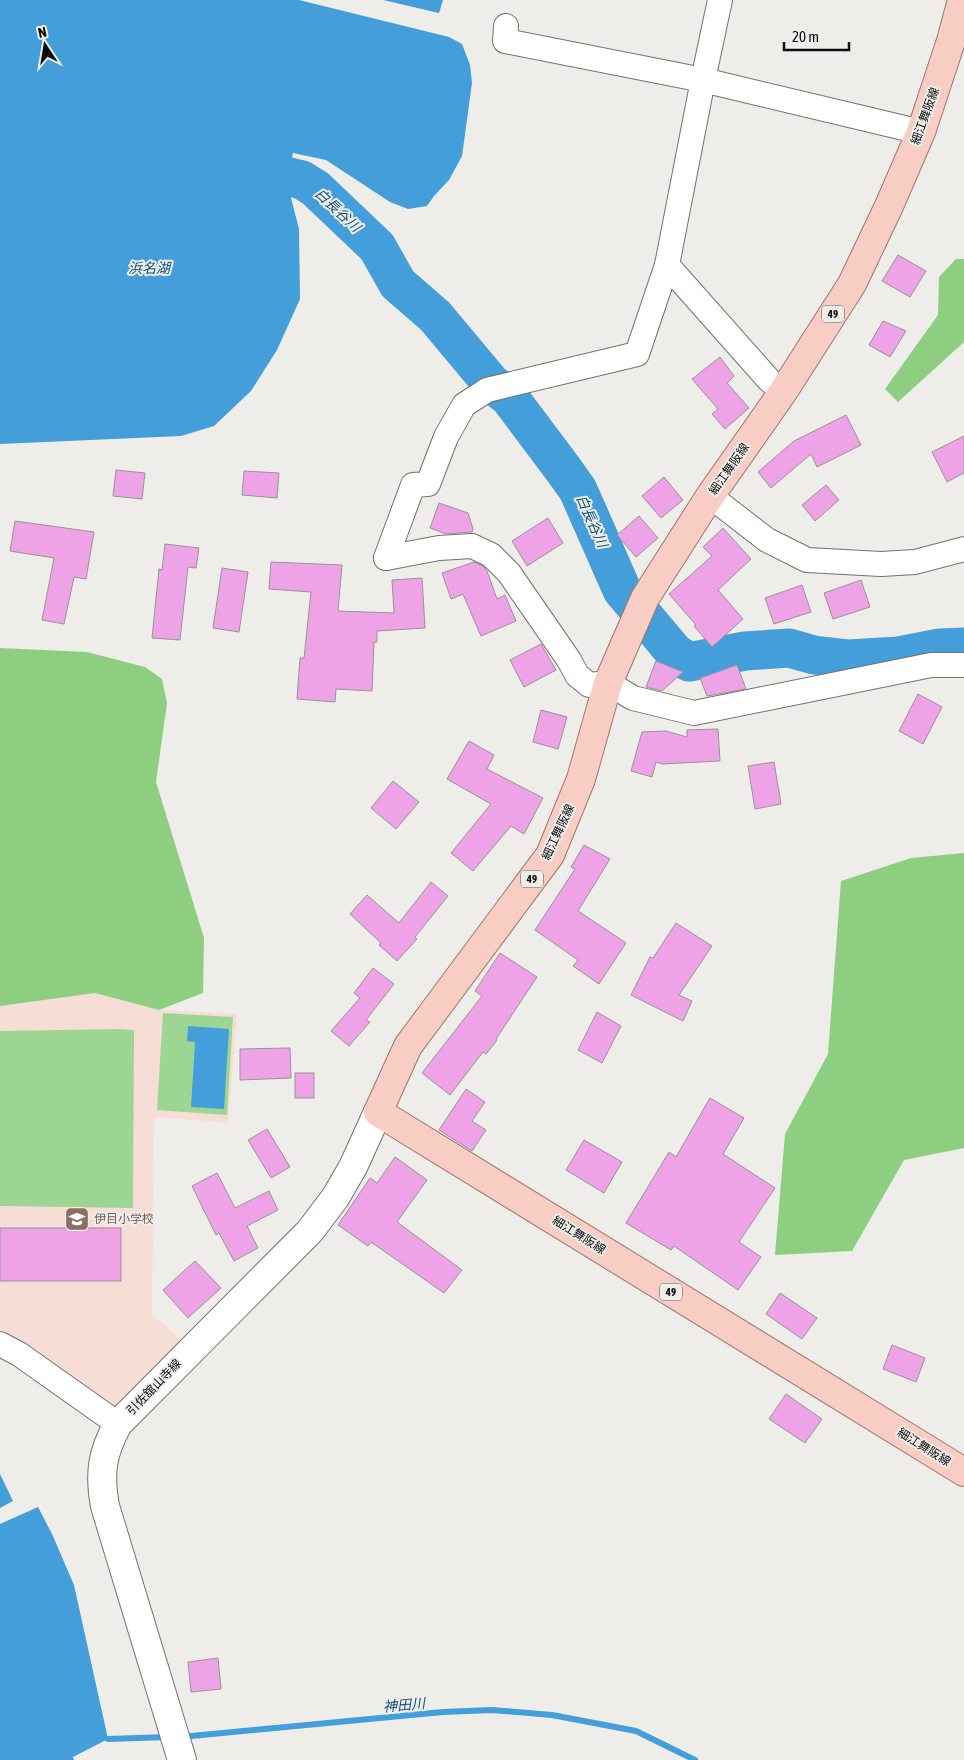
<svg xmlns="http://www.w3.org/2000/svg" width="964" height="1760" viewBox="0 0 964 1760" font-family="'Asap Condensed','Noto Sans JP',sans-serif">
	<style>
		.education { fill: #f6ddd6 }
		.green { fill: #9dd692 }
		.forest { fill: #8ece81 }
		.water { fill: #439eda }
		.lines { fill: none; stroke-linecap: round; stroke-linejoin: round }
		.stream { stroke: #439eda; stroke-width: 6 }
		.river { stroke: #439eda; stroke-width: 39 }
		.building { fill: #efa3e7; stroke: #969496 }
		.minor-casing { stroke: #747270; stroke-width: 26 }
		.secondary-casing { stroke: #747270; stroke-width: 30 }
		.primary-casing { stroke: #a2746a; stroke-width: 30 }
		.minor { stroke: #fff; stroke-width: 24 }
		.secondary { stroke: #fff; stroke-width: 28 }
		.primary { stroke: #f7cdc4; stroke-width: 28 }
		.labels { text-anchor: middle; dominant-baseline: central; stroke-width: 4; stroke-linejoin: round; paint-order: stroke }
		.shield { fill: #eeedea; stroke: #50504f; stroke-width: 1 }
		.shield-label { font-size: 11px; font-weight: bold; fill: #0d0d0c }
		.street-label { font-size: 12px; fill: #0d0d0c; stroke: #eeedea }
		.education-label { font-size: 12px; fill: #785e54; stroke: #eeedea; text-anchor: start }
		.water-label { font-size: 14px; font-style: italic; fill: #10547d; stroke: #eeedea }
	</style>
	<rect width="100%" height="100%" fill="#eeedea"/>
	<polygon class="education" points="95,993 159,1010 237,1014 228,1123 154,1117 152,1314 182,1341 114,1407 0,1338 0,1004"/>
	<g class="green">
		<polygon points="163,1013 233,1017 227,1115 157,1110"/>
		<polygon points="120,1029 134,1030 133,1208 0,1206 0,1031"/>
	</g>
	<g class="forest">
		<polygon points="956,259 964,259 964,342 898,402 885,389 938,315 939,277"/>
		<polygon points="0,648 87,652 145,667 162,679 167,703 156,782 204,938 203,993 159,1010 95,993 0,1006"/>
		<polygon points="964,853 964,1148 904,1160 852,1251 775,1255 785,1134 828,1054 841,881 911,858"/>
	</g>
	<g class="water">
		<polygon points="0,0 299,0 449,37 462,44 470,65 472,83 462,156 449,180 434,196 427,206 408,209 390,202 326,160 293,153 289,169 304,174 301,185 289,190 299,229 300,299 277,350 251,391 214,426 181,436 0,444"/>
		<polygon points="383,0 443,0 439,13"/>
		<polygon points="188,1026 229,1029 224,1109 191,1107 195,1042 187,1041"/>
		<polygon points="0,1474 13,1501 0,1508"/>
		<polygon points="38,1507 52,1534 74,1585 108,1739 73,1757 74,1760 0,1760 0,1524"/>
	</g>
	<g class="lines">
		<g class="stream">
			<polyline points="181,1737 443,1712 492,1710 552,1715 636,1731 695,1760"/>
			<polyline points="108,1739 168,1737"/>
		</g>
		<polyline class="river" points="252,168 302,180 315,188 377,247 398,284 435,316 491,383 509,397 563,469 578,490 622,590 675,653 689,662 745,651 789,648 814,655 849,659 899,656 940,648 964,647"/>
	</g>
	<g class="building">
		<polygon points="898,255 926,271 910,297 882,281"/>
		<polygon points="883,321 906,331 890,357 869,345"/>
		<polygon points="720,357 734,376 727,383 749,408 725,429 712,414 718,409 692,379"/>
		<polygon points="846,415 861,445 817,467 811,454 771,488 758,472 794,441"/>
		<polygon points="964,436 964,473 947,482 932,452"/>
		<polygon points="116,470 145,473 142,499 113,496"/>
		<polygon points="244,471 279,473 277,498 242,495"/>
		<polygon points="664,477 683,500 661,518 642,496"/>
		<polygon points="826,485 839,500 815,521 802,505"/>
		<polygon points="439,503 468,513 473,529 472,532 446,534 430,528"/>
		<polygon points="639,516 658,538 636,557 617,535"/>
		<polygon points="548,518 563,543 527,566 512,541"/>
		<polygon points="15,521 94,532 86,579 74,577 64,624 42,620 54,558 10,551"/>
		<polygon points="723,528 751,559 718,590 743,619 712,647 694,626 696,625 669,594 712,556 703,547"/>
		<polygon points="165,544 199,548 196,568 188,567 180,640 152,638 159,569 162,570"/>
		<polygon points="271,562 342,565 338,611 394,613 392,580 422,578 425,628 377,631 377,642 374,642 372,691 336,689 335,702 297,699 300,658 304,658 311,592 269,589"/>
		<polygon points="474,562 483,566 487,571 497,599 505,595 516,621 481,636 463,594 451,599 442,573"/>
		<polygon points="222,568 248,572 239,632 213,628"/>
		<polygon points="861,580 870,607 833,619 824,593"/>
		<polygon points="802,585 811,612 774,624 765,598"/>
		<polygon points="541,644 556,670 524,687 510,660"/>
		<polygon points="656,661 683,672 662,691 646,687"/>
		<polygon points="737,665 746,689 707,696 700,678"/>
		<polygon points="918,694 942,707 923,744 899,731"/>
		<polygon points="541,710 567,717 558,749 533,742"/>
		<polygon points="718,729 720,761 662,764 656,762 652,777 631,771 642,732 666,731 687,737 687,730"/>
		<polygon points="469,741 494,755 487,769 543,798 524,834 511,826 473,871 451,853 491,804 447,779"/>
		<polygon points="774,762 781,804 755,809 748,766"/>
		<polygon points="393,781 419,802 396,829 371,808"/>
		<polygon points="584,845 610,859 578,911 626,943 599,984 573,966 578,960 535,930 575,869 571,867"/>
		<polygon points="431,882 448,896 415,937 417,939 397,961 379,945 381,943 350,914 367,895 399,923"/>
		<polygon points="676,923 712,946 679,995 692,1001 683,1021 631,995 650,957 653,958"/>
		<polygon points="500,953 537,977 496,1039 497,1040 486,1054 483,1052 450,1095 422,1073 482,996 475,991"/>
		<polygon points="373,968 394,984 366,1020 370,1022 349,1046 331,1031 360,998 354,993"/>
		<polygon points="597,1012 621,1026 602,1063 578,1050"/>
		<polygon points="290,1048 291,1078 240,1080 240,1049"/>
		<rect x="295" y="1073" width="19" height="25"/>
		<polygon points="466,1089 485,1102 472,1121 486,1130 472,1151 439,1130"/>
		<polygon points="710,1098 744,1118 723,1154 775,1188 739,1242 761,1257 738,1290 674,1246 671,1250 626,1223 669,1152 676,1157"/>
		<polygon points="267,1129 290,1167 271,1178 248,1140"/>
		<polygon points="584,1140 622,1162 604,1193 566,1170"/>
		<polygon points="395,1157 427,1180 397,1222 462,1270 444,1293 371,1242 368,1246 338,1225 370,1178 377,1183"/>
		<polygon points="217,1173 235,1208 269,1191 278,1210 247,1226 258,1248 234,1261 219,1233 216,1235 192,1186"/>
		<rect x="0" y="1228" width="121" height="53"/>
		<polygon points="195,1261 221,1288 188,1318 163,1290"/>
		<polygon points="780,1293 817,1318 802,1339 766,1314"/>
		<polygon points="892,1345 925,1358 916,1382 883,1369"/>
		<polygon points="786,1394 822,1419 805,1443 769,1419"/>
		<polygon points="218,1658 221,1689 191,1692 188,1662"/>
	</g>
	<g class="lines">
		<defs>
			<g id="minor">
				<polyline points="506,26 505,41 703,80 921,132"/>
				<polyline points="667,265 769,380 783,392"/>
				<polyline points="710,496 767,540 807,560 881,564 915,562 964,549"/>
				<polyline points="386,558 413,485 428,484 446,437 464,405 487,390 637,354 667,265 703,80 720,0"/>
				<polyline points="386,558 439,548 472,546 491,555 509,573 569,660 577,675 589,685 608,683 633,698 694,713 931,665 964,665"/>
				<polyline points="0,1344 19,1354 118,1424"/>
			</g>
			<path id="secondary" d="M182 1760 105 1506C99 1473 102 1453 118 1424L310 1231 335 1198 353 1167 378 1112"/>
			<polyline id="primary" points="962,0 951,41 921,132 889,206 852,284 783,392 710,496 645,598 608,683 581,779 550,855 408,1046 378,1112 964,1472"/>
		</defs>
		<use href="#minor" class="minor-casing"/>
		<use href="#secondary" class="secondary-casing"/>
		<use href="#primary" class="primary-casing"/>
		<use href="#minor" class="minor"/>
		<use href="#secondary" class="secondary"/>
		<use href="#primary" class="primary"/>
	</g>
	<defs>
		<symbol id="school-square" viewBox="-11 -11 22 22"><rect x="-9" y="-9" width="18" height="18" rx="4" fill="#8d6e63" stroke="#eeedea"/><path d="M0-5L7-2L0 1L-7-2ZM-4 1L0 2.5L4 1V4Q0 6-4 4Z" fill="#fff"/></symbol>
	</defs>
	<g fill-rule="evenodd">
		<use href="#school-square" x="63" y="1205" width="28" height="28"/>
	</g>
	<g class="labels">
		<g class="shield">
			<rect x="822" y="305.5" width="22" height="17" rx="4"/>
			<rect x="521" y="870.5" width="22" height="17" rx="4"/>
			<rect x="660" y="1283.5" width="22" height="17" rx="4"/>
		</g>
		<g class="shield-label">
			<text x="833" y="314">49</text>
			<text x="532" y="879">49</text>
			<text x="671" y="1292">49</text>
		</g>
		<g class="street-label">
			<text transform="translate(925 116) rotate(-70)">細江舞阪線</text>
			<text transform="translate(729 469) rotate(-55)">細江舞阪線</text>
			<text transform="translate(558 832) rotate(-65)">細江舞阪線</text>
			<text transform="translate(579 1235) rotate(32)">細江舞阪線</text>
			<text transform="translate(154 1387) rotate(-46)">引佐舘山寺線</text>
			<text transform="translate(924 1447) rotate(32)">細江舞阪線</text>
		</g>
		<g class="education-label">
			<text x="94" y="1219">伊目小学校</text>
		</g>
		<g class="water-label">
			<text transform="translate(338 210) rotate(43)">白長谷川</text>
			<text x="149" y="268">浜名湖</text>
			<text transform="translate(592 521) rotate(66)">白長谷川</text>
			<text transform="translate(404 1705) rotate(-5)">神田川</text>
		</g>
	</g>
	<g transform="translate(45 45) rotate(348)" stroke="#eeedea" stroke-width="4" paint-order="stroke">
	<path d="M0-4L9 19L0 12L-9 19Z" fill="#0d0d0c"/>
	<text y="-8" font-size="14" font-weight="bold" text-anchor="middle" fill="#0d0d0c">N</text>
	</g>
	<path d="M784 42v8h65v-8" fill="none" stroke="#0d0d0c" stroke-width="2.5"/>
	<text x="792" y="42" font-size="15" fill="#0d0d0c" stroke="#eeedea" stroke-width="4" paint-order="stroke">20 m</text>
</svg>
